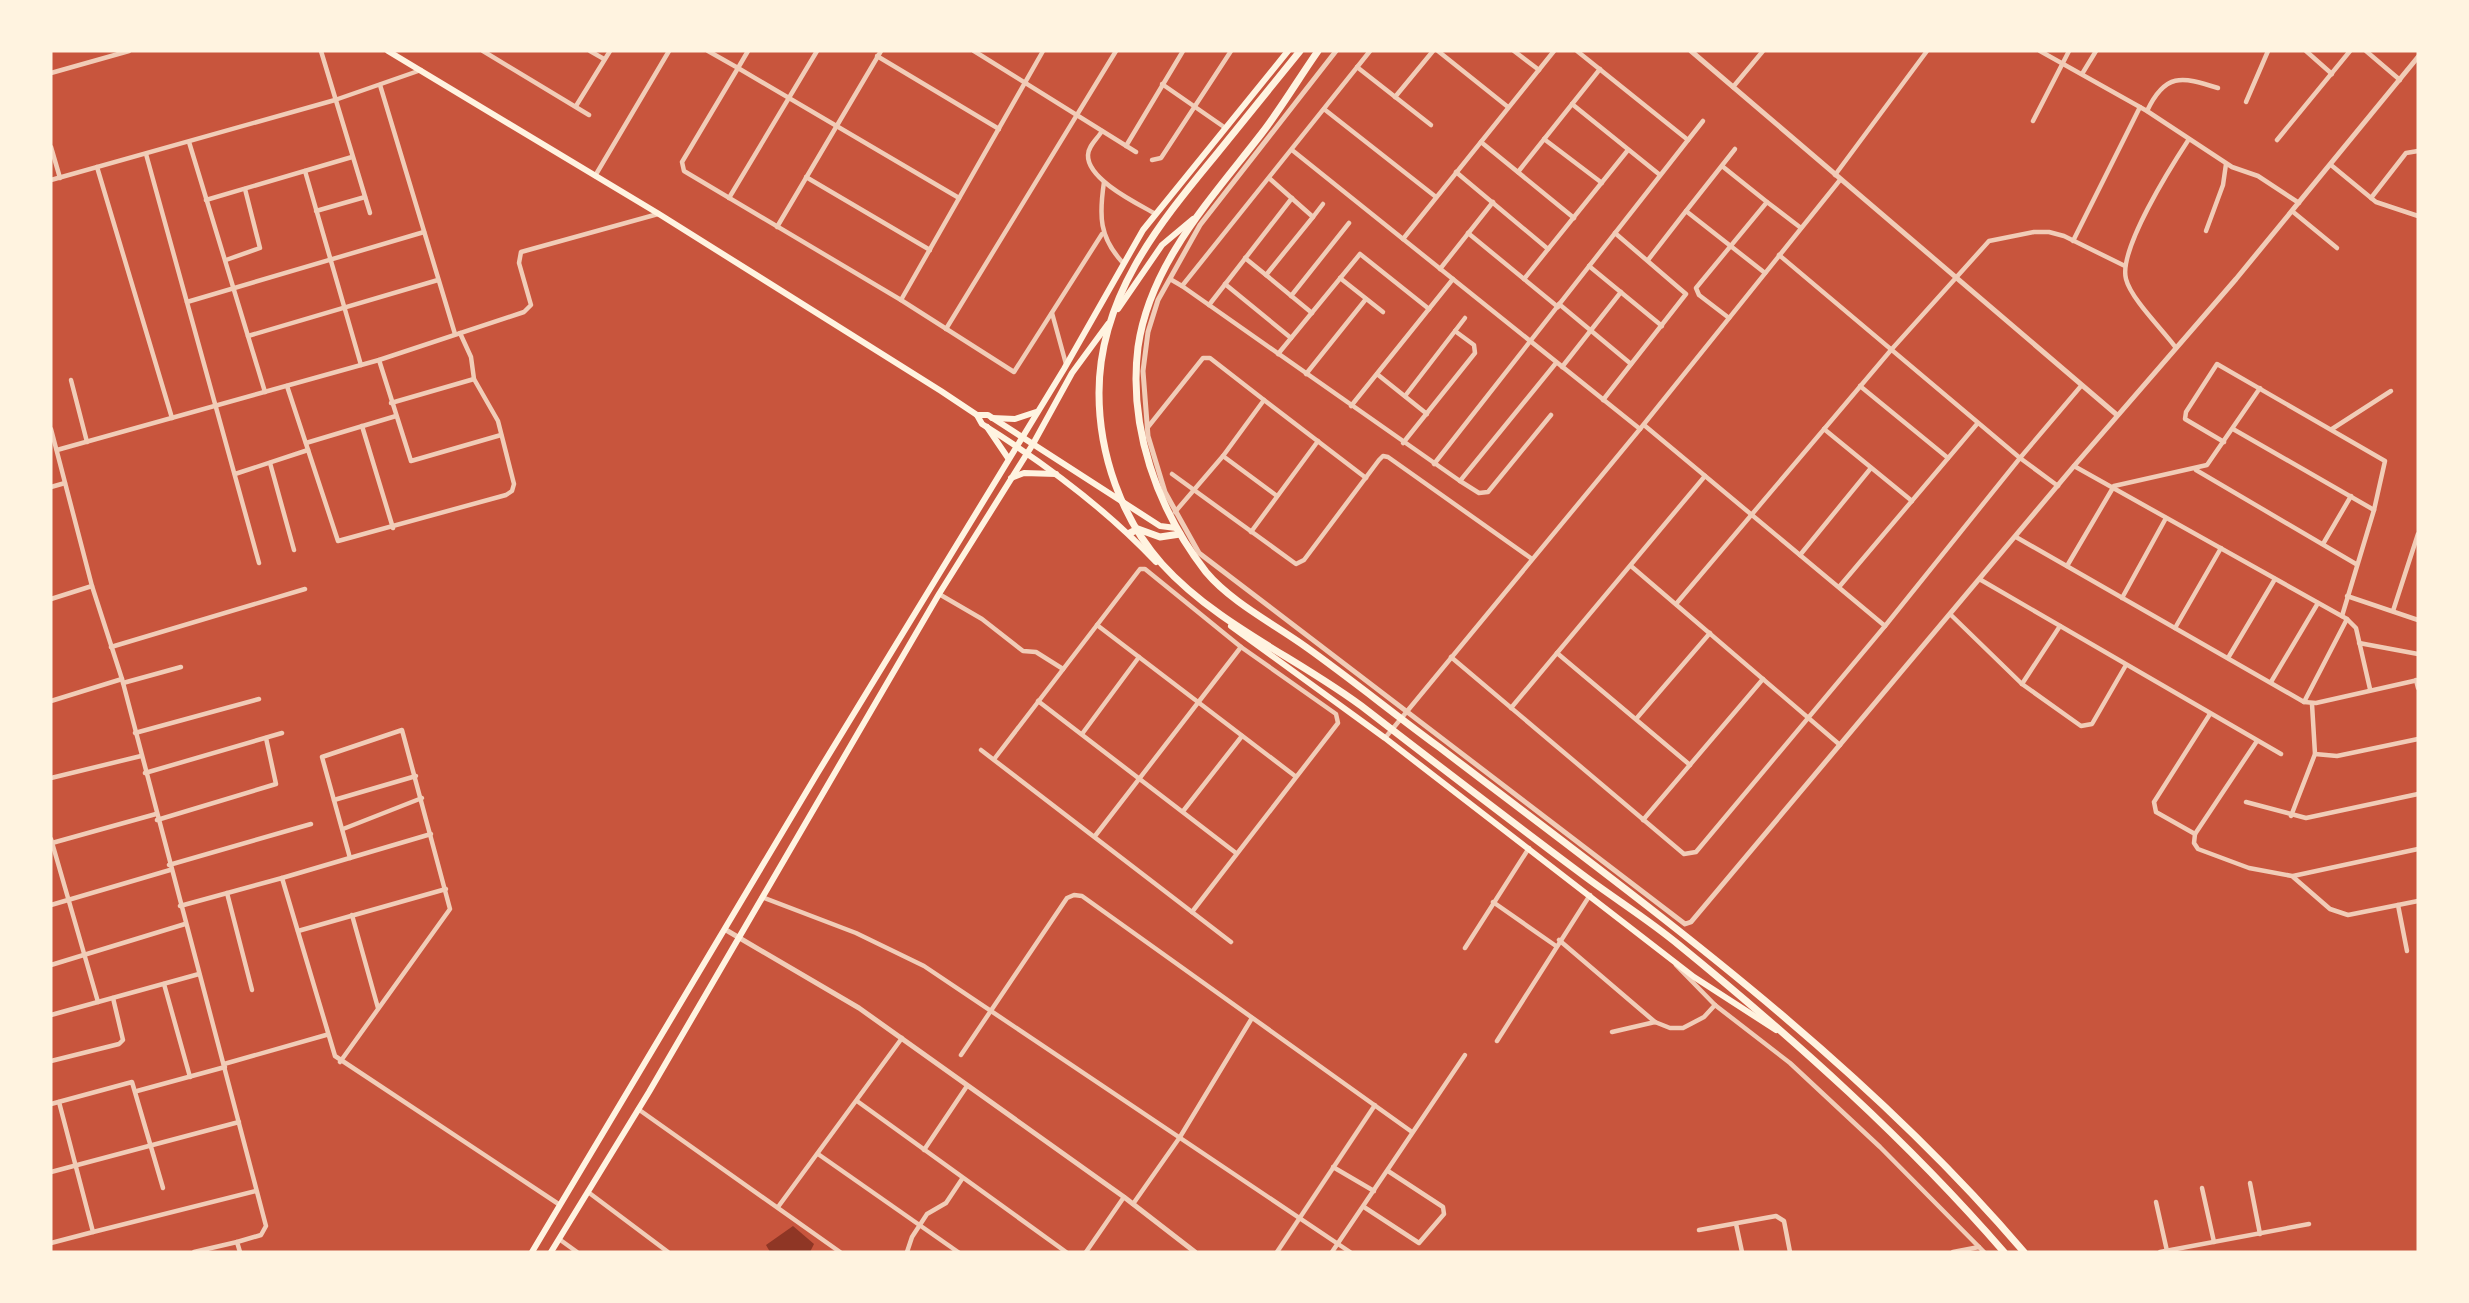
<svg xmlns="http://www.w3.org/2000/svg" width="2469" height="1303" viewBox="0 0 2469 1303" font-family="'Archivo Narrow',sans-serif">
	<style>
		.water { fill: #8f3625 }
		.lines { fill: none; stroke-linecap: round; stroke-linejoin: round }
		.minor { stroke: #f1ccb7; stroke-width: 4.5 }
		.tertiary { stroke: #f1ccb7; stroke-width: 5 }
		.secondary { stroke: #fff3e0; stroke-width: 6 }
		.primary { stroke: #fff3e0; stroke-width: 6 }
		.trunk { stroke: #fff3e0; stroke-width: 7 }
	</style>
	<rect width="100%" height="100%" fill="#c8553d"/>
	<polygon class="water" points="793,1226 814,1244 810,1252 770,1252 766,1245"/>
	<g class="lines">
		<g class="minor">
			<polyline points="321,51 370,213"/>
			<polyline points="483,51 589,115"/>
			<polyline points="590,51 604,59"/>
			<polyline points="708,51 738,68 682,162 684,171 901,300 1043,51"/>
			<polyline points="748,51 738,68 959,198"/>
			<polyline points="974,51 1136,152"/>
			<polyline points="1370,51 1182,286 1460,481 1556,363"/>
			<polyline points="1438,51 1508,107"/>
			<polyline points="1514,51 1539,70"/>
			<polyline points="2040,51 2147,111 2232,167 2258,176 2299,203"/>
			<polyline points="2306,51 2332,74"/>
			<polyline points="2366,51 2400,80"/>
			<polyline points="877,56 999,129"/>
			<polyline points="1357,67 1431,125"/>
			<polyline points="51,73 129,51"/>
			<polyline points="2082,74 2096,51"/>
			<polyline points="1162,84 1224,127"/>
			<polyline points="380,85 455,334"/>
			<polyline points="1733,87 1763,51"/>
			<polyline points="1395,97 1433,51"/>
			<polyline points="2246,102 2268,51"/>
			<polyline points="1572,104 1660,175"/>
			<polyline points="576,106 610,51"/>
			<polyline points="1324,109 1436,197"/>
			<path d="M2147 111C2165 73 2181 76 2218 88"/>
			<polyline points="2033,121 2069,51"/>
			<path d="M1102 131C1098 138 1088 146 1088 155 1087 179 1136 203 1154 213"/>
			<polyline points="1544,139 1602,183"/>
			<polyline points="1688,140 1703,121"/>
			<polyline points="2277,140 2350,51"/>
			<polyline points="189,142 265,392"/>
			<polyline points="1481,142 1574,218"/>
			<polyline points="1126,146 1183,51"/>
			<polyline points="51,147 60,178"/>
			<polyline points="1292,150 1640,429"/>
			<polyline points="146,154 259,563"/>
			<polyline points="1152,160 1161,158 1231,51"/>
			<polyline points="2331,165 2376,202 2418,216"/>
			<polyline points="1722,166 1767,202"/>
			<polyline points="97,167 172,418"/>
			<polyline points="305,171 361,365"/>
			<polyline points="1456,172 1548,249"/>
			<polyline points="1518,172 1600,69"/>
			<polyline points="1835,175 1927,51"/>
			<polyline points="595,176 669,51"/>
			<polyline points="806,177 930,250"/>
			<polyline points="1269,178 1313,217 1266,275 1312,313"/>
			<polyline points="51,180 335,100 421,70"/>
			<path d="M1104 182C1099 216 1099 237 1123 263"/>
			<polyline points="729,198 817,51"/>
			<polyline points="2371,198 2406,153 2418,151"/>
			<polyline points="206,200 352,157"/>
			<polyline points="316,211 365,197"/>
			<polyline points="1686,211 1735,149"/>
			<polyline points="2292,211 2337,248"/>
			<polyline points="1313,217 1323,204"/>
			<polyline points="777,227 881,51"/>
			<polyline points="2206,231 2223,185 2226,164"/>
			<polyline points="1468,233 1558,307"/>
			<polyline points="1403,239 1554,51"/>
			<polyline points="2073,241 2140,107"/>
			<polyline points="1245,258 1266,275"/>
			<polyline points="226,260 260,248 245,189"/>
			<polyline points="1648,260 1686,211 1765,273"/>
			<polyline points="1589,266 1662,326"/>
			<polyline points="1440,269 1493,202"/>
			<polyline points="1340,278 1383,312"/>
			<polyline points="1170,279 1182,286"/>
			<polyline points="1524,279 1628,150"/>
			<polyline points="1225,284 1291,338"/>
			<polyline points="1291,296 1349,223"/>
			<polyline points="901,300 1014,372 1102,234"/>
			<polyline points="187,302 424,232"/>
			<polyline points="1559,304 1631,364"/>
			<polyline points="1209,305 1292,198"/>
			<polyline points="1052,313 1066,364"/>
			<polyline points="1729,318 1699,295 1696,288 1767,202 1801,228"/>
			<polyline points="946,329 1116,51"/>
			<polyline points="248,336 438,280"/>
			<path d="M2176 348C2163 330 2131 299 2126 279 2118 250 2172 165 2189 139"/>
			<polyline points="1278,354 1360,254 1429,309"/>
			<polyline points="379,360 411,461 501,435"/>
			<polyline points="1562,367 1621,292"/>
			<polyline points="1306,374 1366,299"/>
			<polyline points="1377,374 1427,414"/>
			<polyline points="71,380 87,442"/>
			<polyline points="287,386 338,541 506,495 512,491 514,484 498,421 474,379 471,357 460,333"/>
			<polyline points="1860,386 1948,458"/>
			<polyline points="1405,396 1465,318"/>
			<polyline points="1603,400 1686,294 1615,233"/>
			<polyline points="391,403 474,379"/>
			<polyline points="1351,406 1453,279"/>
			<polyline points="1644,425 1885,626 2020,458 1779,255"/>
			<polyline points="362,426 393,528"/>
			<polyline points="1148,427 1203,358 1210,358 1264,400"/>
			<polyline points="51,429 92,586"/>
			<polyline points="1824,429 1912,501"/>
			<polyline points="2233,429 2374,510"/>
			<polyline points="2332,429 2391,391"/>
			<polyline points="2224,442 2185,419 2186,412 2217,364 2385,461 2374,510 2342,616"/>
			<polyline points="306,443 396,416"/>
			<polyline points="1403,443 1475,353 1474,345 1455,331"/>
			<polyline points="57,450 379,360 524,312 531,305 519,263 521,252 658,214"/>
			<polyline points="1223,456 1277,496"/>
			<polyline points="270,463 294,550"/>
			<polyline points="1434,464 1688,140 1577,51"/>
			<polyline points="2074,466 2347,619 2356,628 2370,689"/>
			<polyline points="2196,470 2356,564"/>
			<polyline points="235,474 308,450"/>
			<polyline points="1172,474 1296,564 1304,560 1379,460 1383,456 1388,457 1532,559"/>
			<polyline points="1460,481 1479,493 1488,492 1551,415"/>
			<polyline points="2058,486 2020,458 2081,386"/>
			<polyline points="51,487 65,483"/>
			<polyline points="1175,512 1223,456 1264,400 1366,478"/>
			<polyline points="1251,532 1318,441"/>
			<polyline points="2016,537 2304,702 2316,703 2418,680"/>
			<polyline points="2323,544 2351,496"/>
			<polyline points="1800,555 1871,468"/>
			<polyline points="1631,566 1840,745"/>
			<polyline points="2067,566 2114,486 2207,465 2260,388"/>
			<polyline points="1981,580 2281,754"/>
			<polyline points="1839,587 1977,424"/>
			<polyline points="939,594 982,619 1023,651 1036,652 1063,669"/>
			<polyline points="2347,596 2418,620"/>
			<polyline points="2122,598 2166,518"/>
			<polyline points="51,599 92,586 122,679 266,1226 261,1235 237,1242 240,1252"/>
			<polyline points="1676,604 1891,350 1989,241 2034,232 2049,232 2064,236 2125,266"/>
			<polyline points="2393,611 2418,534"/>
			<polyline points="1951,615 2022,684 2081,726 2092,724 2126,665"/>
			<polyline points="1097,625 1295,776"/>
			<polyline points="2175,628 2221,548"/>
			<polyline points="2359,643 2418,654"/>
			<polyline points="111,647 305,589"/>
			<polyline points="1557,653 1690,765"/>
			<polyline points="1451,657 1684,854 1696,852 1885,626"/>
			<polyline points="2228,658 2275,579"/>
			<polyline points="2416,680 2418,688"/>
			<polyline points="2271,682 2318,603"/>
			<polyline points="123,683 181,667"/>
			<polyline points="2022,684 2060,626"/>
			<polyline points="51,701 122,679"/>
			<polyline points="1038,701 1236,853"/>
			<polyline points="2304,702 2347,619"/>
			<polyline points="1511,708 1705,476"/>
			<polyline points="2210,714 2154,802 2156,812 2195,834 2257,741"/>
			<polyline points="1636,719 1710,633"/>
			<polyline points="135,733 259,699"/>
			<polyline points="1082,734 1139,657"/>
			<polyline points="1385,738 1640,429 1840,180"/>
			<polyline points="981,750 1231,942"/>
			<polyline points="2315,754 2337,756 2418,739"/>
			<polyline points="995,758 1140,569 1145,569 1241,647 1336,714 1338,723 1192,912"/>
			<polyline points="145,773 282,733"/>
			<polyline points="51,778 141,756"/>
			<polyline points="334,800 416,776"/>
			<polyline points="2246,802 2306,818 2418,794"/>
			<polyline points="1184,810 1242,736"/>
			<polyline points="2291,816 2315,754 2312,704"/>
			<polyline points="157,820 276,784 266,738"/>
			<polyline points="1643,820 1763,679"/>
			<polyline points="343,829 422,798"/>
			<polyline points="2195,834 2194,843 2198,849 2249,868 2292,876 2330,909 2348,915 2418,901"/>
			<polyline points="1095,836 1241,647"/>
			<polyline points="51,839 98,1002"/>
			<polyline points="52,843 156,814"/>
			<polyline points="169,865 311,824"/>
			<polyline points="2293,876 2418,849"/>
			<polyline points="282,878 431,834"/>
			<polyline points="227,893 252,990"/>
			<polyline points="762,897 856,933 924,966 1350,1252"/>
			<polyline points="1493,902 1556,946"/>
			<polyline points="51,905 170,870"/>
			<polyline points="2398,905 2407,951"/>
			<polyline points="180,906 282,878 335,1056 560,1205"/>
			<polyline points="352,915 378,1008"/>
			<polyline points="298,931 446,889"/>
			<polyline points="1559,940 1655,1022"/>
			<polyline points="1465,948 1529,848"/>
			<polyline points="51,965 185,924"/>
			<polyline points="1676,965 1715,1005 1790,1063 1880,1147 1984,1252"/>
			<polyline points="164,984 190,1077"/>
			<polyline points="51,1015 199,974"/>
			<polyline points="1612,1032 1655,1022 1670,1028 1683,1028 1704,1017 1715,1005"/>
			<polyline points="1497,1041 1590,895"/>
			<polyline points="961,1055 1067,898 1074,895 1082,896 1412,1132"/>
			<polyline points="51,1061 119,1044 123,1040 113,998"/>
			<polyline points="340,1062 450,909 402,730 322,757 350,858"/>
			<polyline points="224,1064 326,1035"/>
			<polyline points="137,1091 225,1067"/>
			<polyline points="857,1101 1066,1252"/>
			<polyline points="51,1104 132,1082 163,1188"/>
			<polyline points="638,1109 840,1252"/>
			<polyline points="924,1150 967,1086"/>
			<polyline points="818,1154 958,1252"/>
			<polyline points="1333,1167 1374,1191"/>
			<polyline points="51,1172 239,1122"/>
			<polyline points="2250,1183 2260,1234"/>
			<polyline points="2202,1188 2214,1242"/>
			<polyline points="588,1192 668,1252"/>
			<polyline points="2156,1202 2167,1251"/>
			<polyline points="1133,1204 1180,1137 1252,1018"/>
			<polyline points="778,1207 902,1038"/>
			<polyline points="1364,1207 1419,1243 1444,1214 1443,1207 1388,1171"/>
			<polyline points="1736,1224 1742,1252"/>
			<polyline points="1699,1230 1776,1216 1784,1221 1790,1252"/>
			<polyline points="93,1232 256,1191"/>
			<polyline points="559,1239 577,1252"/>
			<polyline points="51,1243 93,1232 59,1102"/>
			<polyline points="194,1252 237,1242"/>
			<polyline points="907,1252 912,1237 927,1214 946,1203 962,1179"/>
			<polyline points="1086,1252 1124,1197"/>
			<polyline points="1277,1252 1375,1105"/>
			<polyline points="1332,1252 1465,1055"/>
			<polyline points="1953,1252 1979,1247"/>
			<polyline points="2160,1252 2309,1224"/>
		</g>
		<g class="tertiary">
			<polyline points="1336,51 1200,225 1158,300 1148,332 1143,371 1148,436 1165,492 1199,553 1685,924 1691,922 2074,466 2236,279 2418,57"/>
			<polyline points="1691,51 2117,415"/>
			<polyline points="726,930 859,1008 1124,1197 1195,1252"/>
		</g>
		<g class="secondary">
			<path d="M388 51 659 214 941 391 977 415 982 424C1046 464 1105 508 1156 562"/>
			<polyline points="977,415 988,415 1160,526 1176,528"/>
			<polyline points="1231,626 1385,738 1694,977 1776,1030"/>
		</g>
		<g class="primary">
			<polyline points="1118,309 1162,245 1193,219"/>
			<polyline points="992,418 1015,419 1036,412"/>
			<polyline points="987,427 1008,458"/>
			<polyline points="1011,478 1024,473 1056,474"/>
			<polyline points="532,1252 817,774 1064,369 1143,230 1288,51"/>
			<polyline points="551,1252 649,1092 939,594 1033,444 1072,373 1108,324"/>
		</g>
		<g class="trunk">
			<path d="M1300 51C1272 86 1243 121 1215 156 1157 226 1099 298 1099 393 1099 454 1121 518 1162 564 1218 626 1302 660 1368 711 1439 766 1511 821 1583 875 1615 899 1649 920 1679 945 1794 1039 1907 1140 2004 1252"/>
			<path d="M1318 51C1299 78 1282 107 1262 133 1212 198 1150 263 1138 347 1128 427 1157 509 1206 572 1231 602 1274 624 1306 647 1351 679 1394 714 1439 747 1643 903 1856 1055 2024 1252"/>
			<polyline points="1130,533 1138,529 1160,537 1180,534"/>
		</g>
	</g>
	<rect width="2469" height="1303" fill="none" stroke="#fff3e0" stroke-width="105"/>
</svg>
